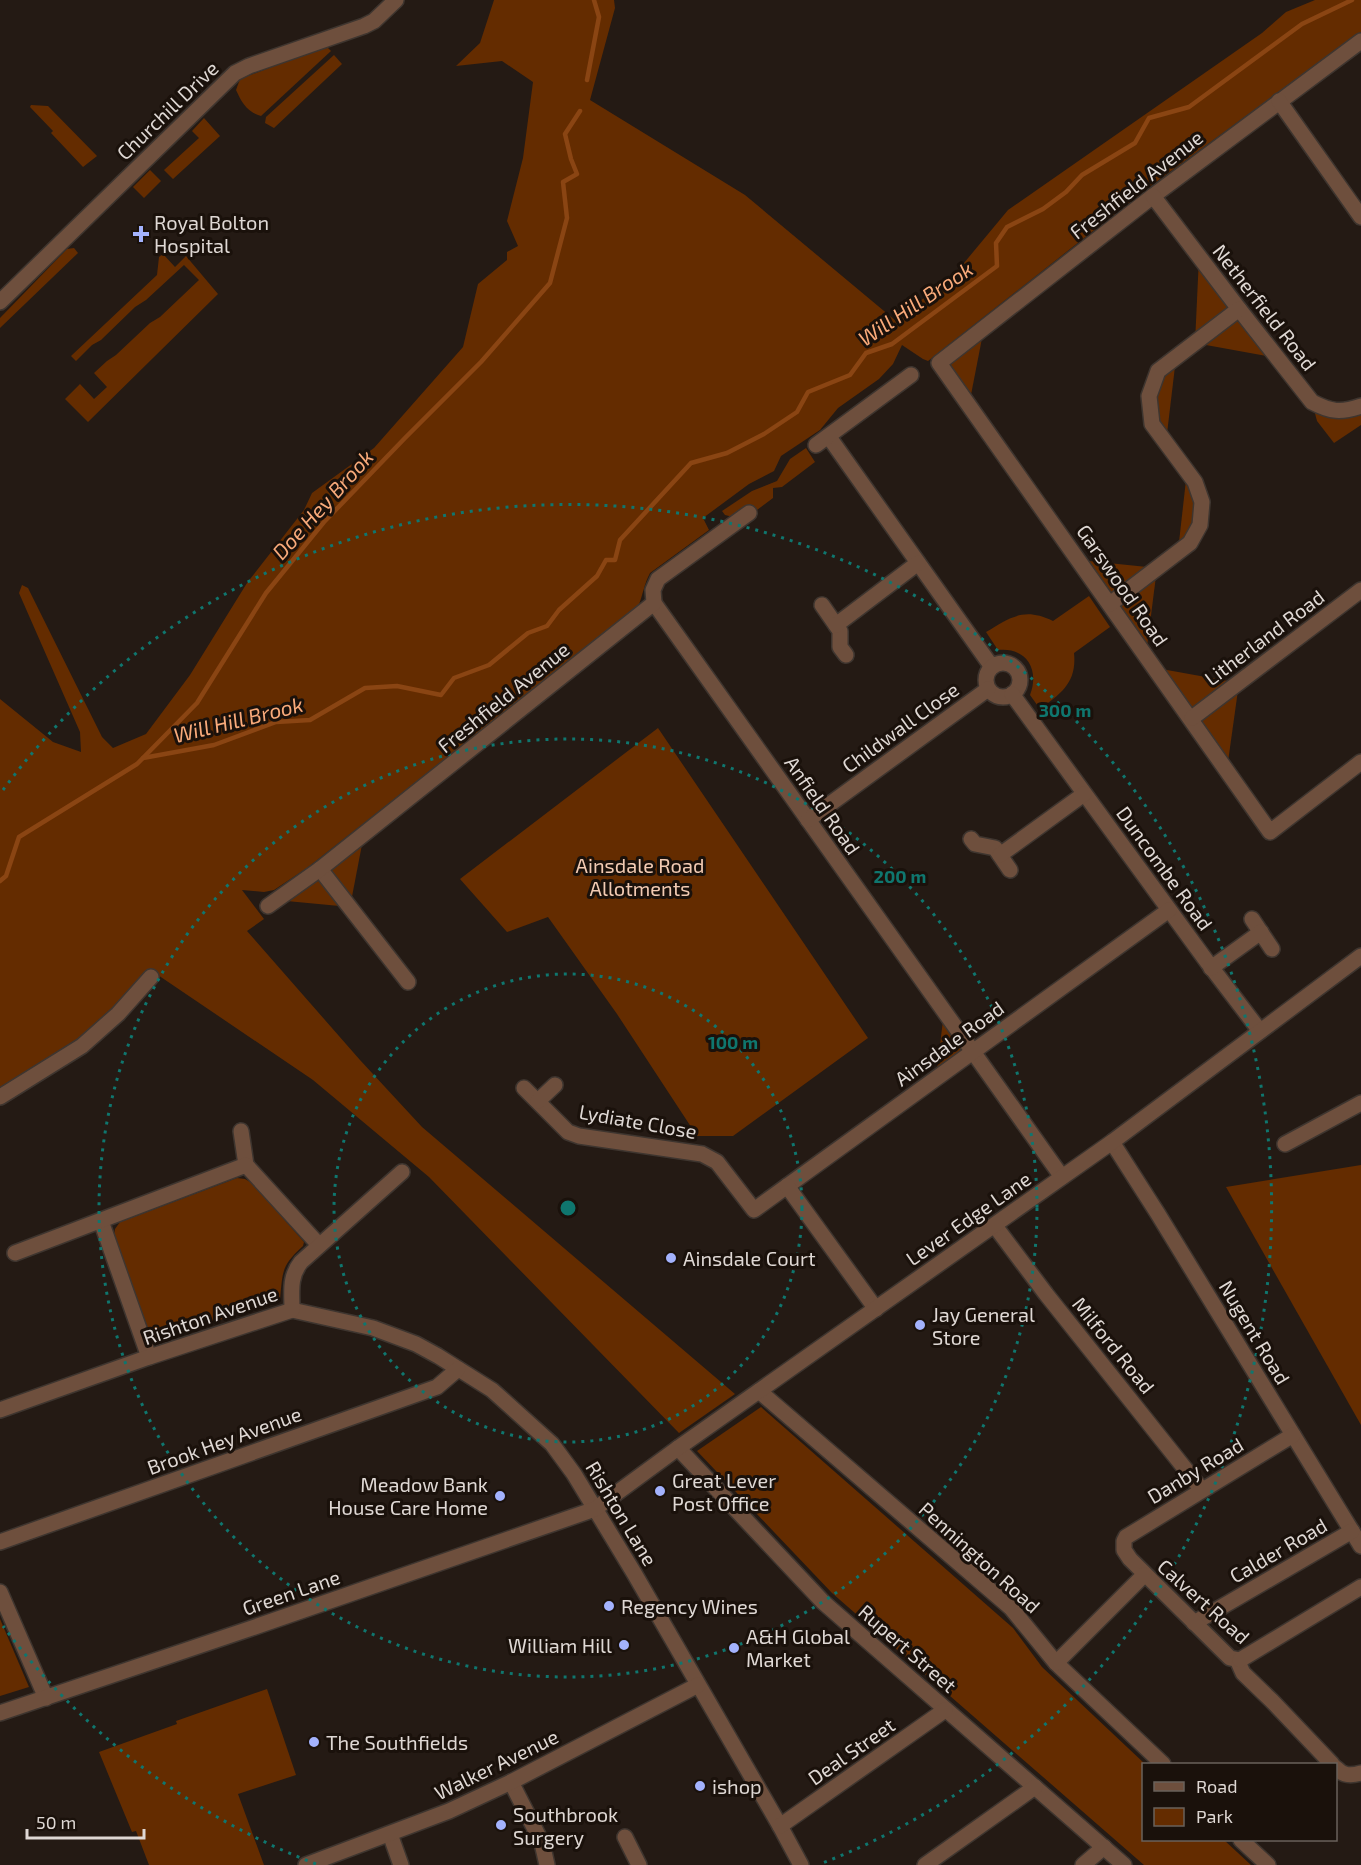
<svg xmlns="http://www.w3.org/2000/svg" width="1361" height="1865" viewBox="0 0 1361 1865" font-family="'Exo 2',sans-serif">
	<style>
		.green { fill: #642c00 }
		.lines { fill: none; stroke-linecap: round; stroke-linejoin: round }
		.stream { stroke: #8a4513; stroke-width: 4.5 }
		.minor-casing { stroke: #3e352f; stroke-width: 18 }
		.minor { stroke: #6e4f3d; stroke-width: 15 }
		.ring { fill: none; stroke: #0f766e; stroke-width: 3; stroke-dasharray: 3 6 }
		.poi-dot { fill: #a3b2fd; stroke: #1a110b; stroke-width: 2 }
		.labels { text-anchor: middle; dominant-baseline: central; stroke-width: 6; stroke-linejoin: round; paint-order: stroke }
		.street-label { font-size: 20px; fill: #dfd8d4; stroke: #1a110b }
		.poi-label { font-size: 20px; fill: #dfd8d4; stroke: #1a110b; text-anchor: start }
		.park-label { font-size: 20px; fill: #f3cbb3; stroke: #1a110b }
		.water-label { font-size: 21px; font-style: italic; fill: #f9aa7a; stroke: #1a110b }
		.centre { fill: #0f766e; stroke: #1a110b; stroke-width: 3 }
		.ring-label { font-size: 18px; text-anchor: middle; font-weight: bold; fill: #0f766e; stroke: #1a110b; stroke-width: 6; stroke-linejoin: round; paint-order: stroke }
	</style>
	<rect width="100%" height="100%" fill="#241a14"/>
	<g class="green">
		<path d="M494 0H614L615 8 590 100 745 195 896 321 959 269 1008 210 1262 33 1286 12 1315 0H1361V32L1145 190 928 361 923 359 902 345 893 364 879 379 838 408 820 430 781 456 774 471 749 484 703 518 709 530 650 573C644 584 643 595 638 607L307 868 274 890 264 892 242 890 264 919 247 931 360 1060 422 1127 735 1394 679 1433 429 1177 313 1080 149 969 114 1009 61 1053 0 1091V699L53 742 81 752 80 732 19 593 22 585 28 588 102 737 113 748 146 734 190 675 247 583 304 510 312 493 374 448 463 347 478 284 507 260V252L518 246 507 221 523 158 533 82 502 61 456 66 480 43Z"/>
		<path d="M326 46 331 51 261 116C247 112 242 103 236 90L240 79Z"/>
		<polygon points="334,55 342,64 274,128 265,123 266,117"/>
		<polygon points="31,105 48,106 97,156 83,167 51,133 53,131 30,107"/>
		<polygon points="204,118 220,136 173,179 164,170 199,138 192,131"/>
		<polygon points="150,170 161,181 144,198 133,187"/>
		<polygon points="74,248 78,253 0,328 0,318 67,249"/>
		<polygon points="163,254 175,267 186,256 218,294 88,422 65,399 80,384 94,399 107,387 94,373 107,361 116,355 150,323 160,317 199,280 184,265 146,300 135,307 101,340 92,345 76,361 71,356 157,275 159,257"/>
		<polygon points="1199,257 1278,358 1195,343"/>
		<polygon points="984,328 969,405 939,363"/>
		<polygon points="1176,358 1166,442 1152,424 1158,371"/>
		<polygon points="1312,402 1361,410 1361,425 1334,443 1317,421"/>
		<polygon points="806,448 815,462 782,487 773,488 773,498 757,510 751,505 733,517 725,515 722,511 752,491 777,481 790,459"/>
		<polygon points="1187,471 1200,525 1178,551"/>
		<polygon points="1079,560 1157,568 1146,655"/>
		<path d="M1089 596 1110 627 1074 653C1077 682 1062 693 1040 709L1030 695C1040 669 1026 647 998 650L986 632C1011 617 1024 607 1053 621Z"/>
		<polygon points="1156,668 1239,683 1227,769"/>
		<polygon points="658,728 868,1038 733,1136 697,1136 617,1014 548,917 507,932 460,879"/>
		<polygon points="364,834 350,907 276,900"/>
		<polygon points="944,1012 972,1052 936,1078"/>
		<polygon points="1361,1165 1361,1425 1226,1187"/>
		<path d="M237 1178 245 1179 252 1183 304 1242 303 1246C281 1266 283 1271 280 1299L162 1340H155L150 1334 114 1236 115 1229 120 1222Z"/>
		<polygon points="761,1407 1013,1628 1042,1667 1145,1764 1144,1764 1144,1840 1224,1840 1251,1865 1144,1865 832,1593 697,1451"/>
		<polygon points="0,1619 29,1687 0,1696"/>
		<polygon points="267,1689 296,1775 238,1794 264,1865 149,1865 136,1831 132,1832 99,1752 177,1724 176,1721"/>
	</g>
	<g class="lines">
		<g class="stream">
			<polyline points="587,80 599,17 594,0"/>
			<polyline points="143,758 214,745 276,722 310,720 365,688 397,686 441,695 454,678 489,665 528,633 547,626 559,610 597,576 606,560 615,560 620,540 691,463 727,453 764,434 797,412 808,392 850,375 866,353 892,344 997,266 996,243 1007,227 1043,209 1066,192 1082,175 1135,143 1149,118 1189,107 1302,24 1352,0"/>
			<polyline points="0,881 6,876 19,837 137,764 197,703 266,593 324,522 405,438 481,362 550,283 567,218 563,182 577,174 571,159 565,134 580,111"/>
		</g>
		<defs>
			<g id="minor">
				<polyline points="1361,41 1153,196 939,363 1270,832 1361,762"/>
				<polyline points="1279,101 1361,217"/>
				<path d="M1153 196 1239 309 1312 402C1331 412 1341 413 1361 406"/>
				<polyline points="0,302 235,73 249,66 364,26 374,21 396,0"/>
				<polyline points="829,437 992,667"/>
				<polyline points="816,445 911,375"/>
				<polyline points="654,603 1062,1177"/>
				<polyline points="1110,604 1190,543 1200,525 1202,502 1195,482 1152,424 1149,396 1158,371 1239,309"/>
				<polyline points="822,605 840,631 840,647 846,655"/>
				<polyline points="836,625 918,563"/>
				<circle cx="1003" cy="680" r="17"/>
				<polyline points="1012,694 1208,963 1260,1031"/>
				<polyline points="1192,718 1361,590"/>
				<polyline points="808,820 988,689"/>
				<polyline points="971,839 975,844 995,848 1010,870"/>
				<polyline points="1000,855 1084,794"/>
				<polyline points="320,869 408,982"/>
				<polyline points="268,906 320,869 654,603 653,590 658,579 749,513"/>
				<polyline points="1252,919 1272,949"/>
				<polyline points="1211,968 1261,932"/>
				<polyline points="524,1088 568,1132 579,1136 702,1154 717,1162 754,1210 1169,910"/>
				<polyline points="0,1097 82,1046 118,1014 151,977"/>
				<polyline points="538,1101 555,1085"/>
				<polyline points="241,1131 246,1165"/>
				<polyline points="1112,1142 1158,1214 1361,1546"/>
				<polyline points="1285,1144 1361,1103"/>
				<polyline points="787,1186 876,1309"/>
				<polyline points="101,1221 149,1357"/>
				<polyline points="995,1226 1046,1294 1202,1490"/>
				<polyline points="15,1253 246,1165 319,1245"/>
				<polyline points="292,1310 373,1328 416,1344 438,1356 492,1390 552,1444 574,1474 634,1573 780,1826 801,1865"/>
				<polyline points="759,1391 1011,1608 1056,1663 1163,1764"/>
				<path d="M0 1410 149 1357 292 1310C292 1292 289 1277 301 1262L402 1172"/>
				<polyline points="678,1448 823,1602 1124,1865"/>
				<polyline points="0,1542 437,1387 458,1369"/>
				<polyline points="0,1592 46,1698"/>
				<polyline points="1194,1623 1352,1531"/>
				<polyline points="1240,1660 1230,1658 1130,1559 1124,1550 1124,1541 1126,1537 1293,1435"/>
				<polyline points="1240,1660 1239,1664 1243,1673 1272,1701 1332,1764"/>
				<polyline points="1240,1660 1361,1587"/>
				<polyline points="1056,1663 1144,1575"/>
				<polyline points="0,1713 249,1629 595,1509 678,1448 1112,1142 1361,956"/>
				<path d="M1336 1768C1343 1776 1351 1776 1361 1773"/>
				<polyline points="511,1782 542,1843 547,1865"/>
				<polyline points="780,1826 945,1710"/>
				<polyline points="390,1834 401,1865"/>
				<polyline points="625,1837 639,1865"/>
				<polyline points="1241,1840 1268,1865"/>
				<polyline points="306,1865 449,1811 511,1782 698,1685"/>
				<polyline points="925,1865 1035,1787"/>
				<polyline points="1083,1865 1104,1847"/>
			</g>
		</defs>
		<use href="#minor" class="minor-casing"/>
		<use href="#minor" class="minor"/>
	</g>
	<g class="ring">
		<circle cx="568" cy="1208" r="234"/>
		<circle cx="568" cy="1208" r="469"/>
		<path d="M316 1864A703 703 0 0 1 3 1626M3 790A703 703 0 1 1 820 1864"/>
	</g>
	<g class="poi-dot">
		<path d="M138 225h6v6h6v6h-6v6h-6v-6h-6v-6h6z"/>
		<circle cx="671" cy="1258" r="6"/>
		<circle cx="920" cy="1325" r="6"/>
		<circle cx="660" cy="1491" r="6"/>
		<circle cx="500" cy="1496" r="6"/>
		<circle cx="609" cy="1606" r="6"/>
		<circle cx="624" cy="1645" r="6"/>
		<circle cx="734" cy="1648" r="6"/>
		<circle cx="314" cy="1742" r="6"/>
		<circle cx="700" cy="1786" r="6"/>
		<circle cx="501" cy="1825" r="6"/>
	</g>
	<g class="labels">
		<g class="street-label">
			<text transform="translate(167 110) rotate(-44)">Churchill Drive</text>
			<text transform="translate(1136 184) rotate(-38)">Freshfield Avenue</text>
			<text transform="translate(1265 307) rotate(52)">Netherfield Road</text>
			<text transform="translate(1123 585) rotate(55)">Garswood Road</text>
			<text transform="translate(1264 637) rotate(-37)">Litherland Road</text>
			<text transform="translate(503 697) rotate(-39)">Freshfield Avenue</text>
			<text transform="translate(900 727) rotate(-36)">Childwall Close</text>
			<text transform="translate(823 805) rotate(55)">Anfield Road</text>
			<text transform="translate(1165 868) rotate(54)">Duncombe Road</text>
			<text transform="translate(949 1043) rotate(-36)">Ainsdale Road</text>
			<text transform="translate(638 1121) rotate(10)">Lydiate Close</text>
			<text transform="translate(968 1218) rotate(-35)">Lever Edge Lane</text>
			<text transform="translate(210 1315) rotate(-19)">Rishton Avenue</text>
			<text transform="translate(1255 1332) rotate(59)">Nugent Road</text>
			<text transform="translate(1114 1345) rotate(51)">Milford Road</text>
			<text transform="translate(224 1440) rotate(-20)">Brook Hey Avenue</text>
			<text transform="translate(1195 1470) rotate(-31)">Danby Road</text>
			<text transform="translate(622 1513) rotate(59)">Rishton Lane</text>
			<text transform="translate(1278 1550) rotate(-30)">Calder Road</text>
			<text transform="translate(980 1557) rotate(42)">Pennington Road</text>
			<text transform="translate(291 1592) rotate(-19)">Green Lane</text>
			<text transform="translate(1204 1601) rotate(42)">Calvert Road</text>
			<text transform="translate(908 1648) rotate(41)">Rupert Street</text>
			<text transform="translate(851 1751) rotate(-35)">Deal Street</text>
			<text transform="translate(496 1764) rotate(-26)">Walker Avenue</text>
		</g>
		<g class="poi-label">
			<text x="154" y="222">Royal Bolton<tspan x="154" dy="23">Hospital</tspan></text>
			<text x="683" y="1258">Ainsdale Court</text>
			<text x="932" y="1314">Jay General<tspan x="932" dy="23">Store</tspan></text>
			<text x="672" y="1480">Great Lever<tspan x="672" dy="23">Post Office</tspan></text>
			<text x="488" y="1484" text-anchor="end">Meadow Bank<tspan x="488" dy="23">House Care Home</tspan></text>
			<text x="621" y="1606">Regency Wines</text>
			<text x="746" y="1636">A&amp;H Global<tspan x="746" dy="23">Market</tspan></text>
			<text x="612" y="1645" text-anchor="end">William Hill</text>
			<text x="326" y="1742">The Southfields</text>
			<text x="712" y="1786">ishop</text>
			<text x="513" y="1814">Southbrook<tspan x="513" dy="23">Surgery</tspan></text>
		</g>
		<g class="park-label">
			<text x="640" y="865">Ainsdale Road<tspan x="640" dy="23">Allotments</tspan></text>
		</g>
		<g class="water-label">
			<text transform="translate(915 303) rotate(-34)">Will Hill Brook</text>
			<text transform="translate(322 504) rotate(-48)">Doe Hey Brook</text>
			<text transform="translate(238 719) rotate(-14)">Will Hill Brook</text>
		</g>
	</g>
	<circle cx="568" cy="1208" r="9" class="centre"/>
	<g class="ring-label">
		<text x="1065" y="717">300 m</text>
		<text x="900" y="883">200 m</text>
		<text x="733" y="1049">100 m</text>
	</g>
	<rect x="1142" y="1763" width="195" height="78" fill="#1a110b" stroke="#69615b" stroke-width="1.5"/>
	<rect x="1154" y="1782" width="30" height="9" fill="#6e4f3d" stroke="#69615b" stroke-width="1.5"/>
	<text x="1196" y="1793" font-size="18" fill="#dfd8d4">Road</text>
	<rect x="1154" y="1808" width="30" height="18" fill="#642c00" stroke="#69615b" stroke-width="1.5"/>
	<text x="1196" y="1823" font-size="18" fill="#dfd8d4">Park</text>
	<path d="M27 1829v9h117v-9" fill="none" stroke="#dfd8d4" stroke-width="3"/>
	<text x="36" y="1829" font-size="18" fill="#dfd8d4" stroke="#1a110b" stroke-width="4.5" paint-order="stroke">50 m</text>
</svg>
